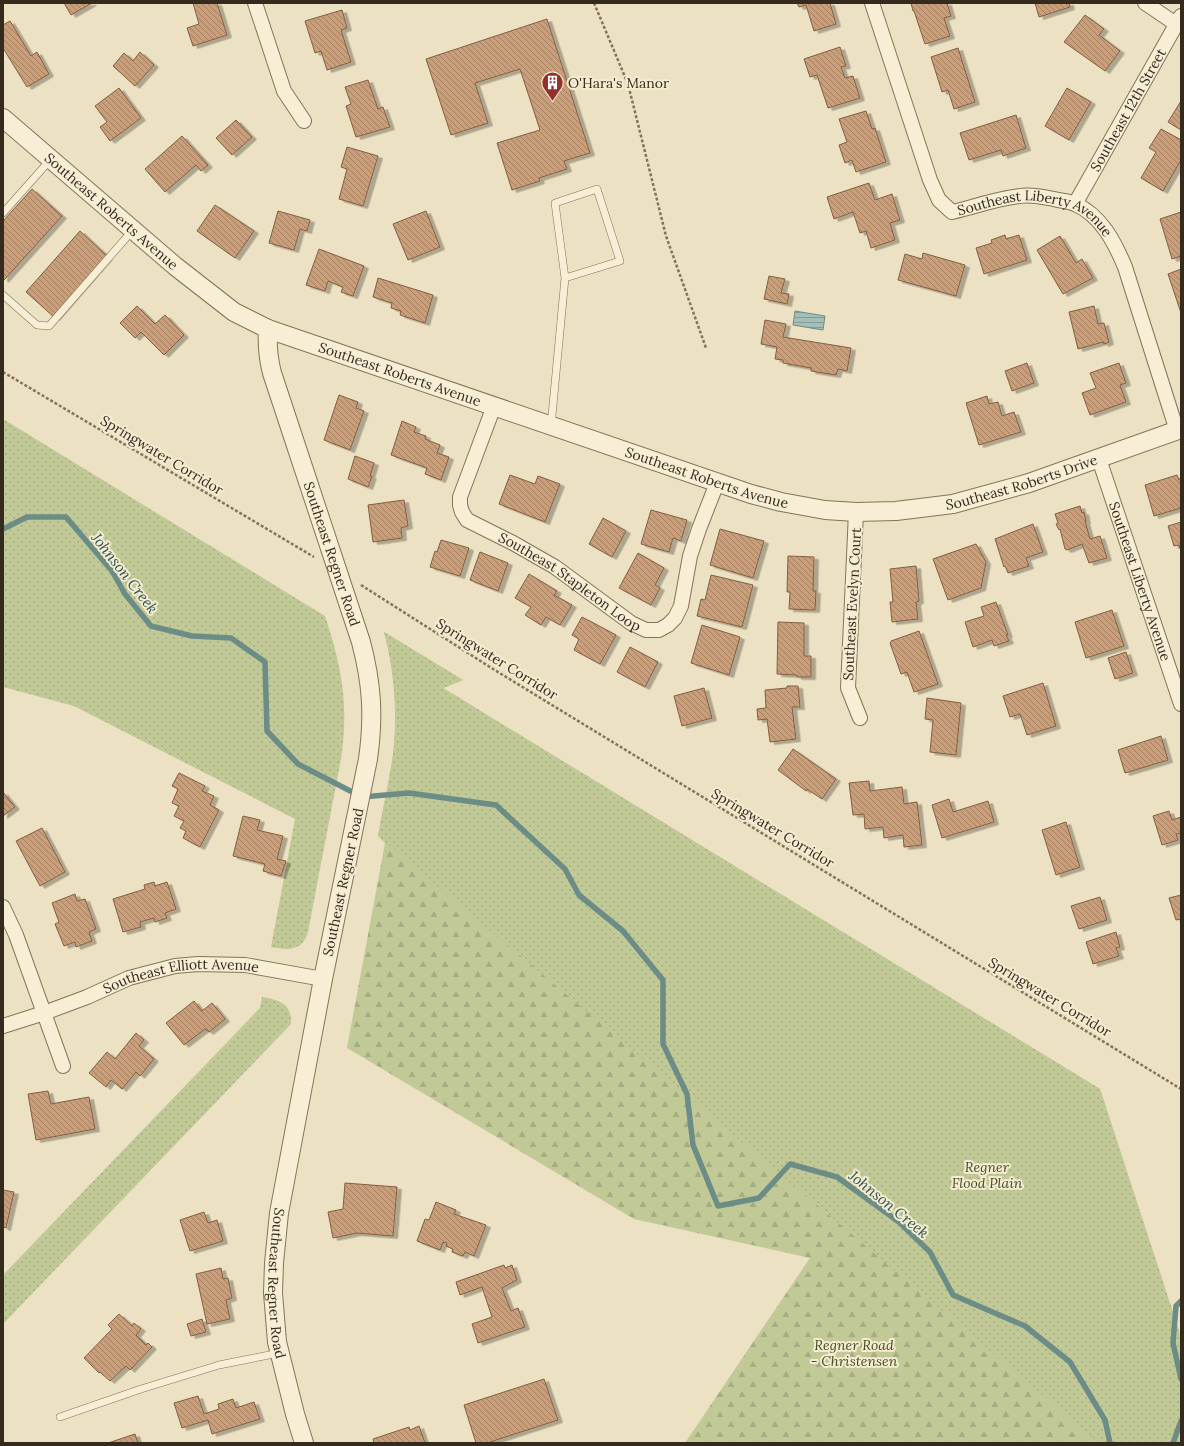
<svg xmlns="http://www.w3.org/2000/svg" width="1184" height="1446" viewBox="0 0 1184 1446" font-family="Lora,serif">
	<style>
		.forest { fill: url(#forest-firs) }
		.park { fill: url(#park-dots) }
		.water { fill: url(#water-rules); stroke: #6c8c86 }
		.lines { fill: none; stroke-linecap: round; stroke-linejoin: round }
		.stream { stroke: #6c8c86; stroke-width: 5.5 }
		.building { fill: url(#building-back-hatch); stroke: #835e41; filter: url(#shadow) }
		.service-casing { stroke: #85735a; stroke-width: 8 }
		.minor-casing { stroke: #85735a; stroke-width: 16 }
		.tertiary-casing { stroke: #85735a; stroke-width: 20 }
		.path { stroke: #85735a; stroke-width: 2.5; stroke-dasharray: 3 2; stroke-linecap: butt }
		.service { stroke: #f7eed5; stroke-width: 7 }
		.minor { stroke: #f7eed5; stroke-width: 14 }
		.tertiary { stroke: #f7eed5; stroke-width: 18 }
		.labels { text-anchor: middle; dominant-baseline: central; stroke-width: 4; stroke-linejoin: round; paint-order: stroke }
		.poi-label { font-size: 14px; fill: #352a1e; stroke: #f4ebd1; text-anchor: start }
		.street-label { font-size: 14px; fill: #352a1e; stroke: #f4ebd1 }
		.park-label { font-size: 14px; font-style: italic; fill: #445125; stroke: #f4ebd1 }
		.water-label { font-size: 15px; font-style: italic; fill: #2d5554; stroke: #f4ebd1 }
	</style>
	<defs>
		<pattern id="forest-firs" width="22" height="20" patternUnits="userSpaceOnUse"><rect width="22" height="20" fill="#c1c997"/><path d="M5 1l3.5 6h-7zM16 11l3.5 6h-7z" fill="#a6ad82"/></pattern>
		<pattern id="park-dots" width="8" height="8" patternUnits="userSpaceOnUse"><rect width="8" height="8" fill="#c1c997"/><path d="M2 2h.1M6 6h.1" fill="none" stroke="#a6ad82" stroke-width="1.8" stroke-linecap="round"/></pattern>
		<pattern id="water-rules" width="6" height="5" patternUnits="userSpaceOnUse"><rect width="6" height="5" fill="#a4bfb8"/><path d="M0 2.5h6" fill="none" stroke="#869b95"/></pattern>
		<pattern id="building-back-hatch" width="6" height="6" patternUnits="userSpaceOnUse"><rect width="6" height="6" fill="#c99e79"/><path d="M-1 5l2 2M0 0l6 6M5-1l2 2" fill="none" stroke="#a48163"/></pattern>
		<filter id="shadow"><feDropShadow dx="4.5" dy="2.5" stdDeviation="0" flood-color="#0004"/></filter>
	</defs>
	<rect width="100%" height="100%" fill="#ece1c2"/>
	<path class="forest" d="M384 632 463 680 443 688 1100 1089 1181 1337V1443H685L810 1258 634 1219 347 1048 385 843 378 836C383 807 390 778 394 748 398 709 394 670 384 632Z"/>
	<g class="park">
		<path d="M3 419 325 616C342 667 349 706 341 759L308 932C302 952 288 950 271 947L295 819 74 706 3 687Z"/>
		<path d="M384 632 463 680 443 688 1100 1089 1181 1337V1443H1100L378 836C383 806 391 776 394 745 397 707 394 669 384 632Z"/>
		<path d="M262 997C279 1000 292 1003 291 1024L3 1324V1275L260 1008Z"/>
	</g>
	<polygon class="water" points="795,311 825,316 823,330 793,325"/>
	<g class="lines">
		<g class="stream">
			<polyline points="3,529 27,517 66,517 112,571 125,594 151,626 192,636 231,638 265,662 267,731 298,764 362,797 409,793 496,805 565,869 579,895 623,931 663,980 663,1044 687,1094 693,1145 718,1206 759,1198 790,1164 837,1177 899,1222 930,1252 953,1295 1025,1326 1070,1362 1105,1420 1110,1443"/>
			<polyline points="1181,1301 1176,1306 1173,1343 1181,1379"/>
			<polyline points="1173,1443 1181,1421"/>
		</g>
	</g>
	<g class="building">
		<polygon points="64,3 92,3 71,15"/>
		<polygon points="193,3 217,3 227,35 193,46 187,28 199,24"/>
		<polygon points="797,3 830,3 836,24 814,31 806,5 799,7"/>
		<polygon points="911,3 947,3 951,16 944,18 950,36 925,44 914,11 913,11"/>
		<polygon points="1035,3 1069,3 1070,7 1039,17"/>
		<polygon points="342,10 347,28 341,30 351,62 327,70 321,51 315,53 305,21"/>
		<polygon points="1085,15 1104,29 1099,35 1120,51 1105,71 1064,42"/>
		<polygon points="547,19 590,153 564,161 567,169 539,178 540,181 512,190 497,143 540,130 520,69 475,83 488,123 451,135 426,59"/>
		<polygon points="10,21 31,56 37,52 49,74 27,87 3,48 3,25"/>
		<polygon points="840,47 846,66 841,67 845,78 853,76 860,98 828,108 817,75 810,77 804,59"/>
		<polygon points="958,48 975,102 954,109 948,90 942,92 931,57"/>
		<polygon points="140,52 154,65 135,86 113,66 124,53 133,61"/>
		<polygon points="368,80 378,109 383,107 390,127 356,137 346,106 351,104 345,87"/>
		<polygon points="119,88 141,118 110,141 100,127 107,122 95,106"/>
		<polygon points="1067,88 1091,102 1069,140 1045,126"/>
		<polygon points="1181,101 1181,130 1168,122"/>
		<polygon points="866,111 872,129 875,128 886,162 856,172 852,160 845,163 839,145 847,142 839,119"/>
		<polygon points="1016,115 1026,148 1003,156 1001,150 969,160 960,133"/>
		<polygon points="236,120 252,137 232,155 216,138"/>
		<polygon points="1161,129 1181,140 1181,160 1163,191 1141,178 1156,152 1149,148"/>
		<polygon points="182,136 208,165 201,171 196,165 165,192 145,169"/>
		<polygon points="347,147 378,156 363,206 339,199 347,169 341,167"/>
		<polygon points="869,183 875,200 892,194 900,220 890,223 895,240 871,248 866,231 860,233 853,212 834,219 827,197"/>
		<polygon points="32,189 62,216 4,280 3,279 3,221"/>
		<polygon points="215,205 254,231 235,258 197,231"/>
		<polygon points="278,211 310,220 307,231 300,229 294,250 269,243"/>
		<polygon points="426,211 440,247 408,260 393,224"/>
		<polygon points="1181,212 1181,256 1172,259 1160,219"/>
		<polygon points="80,231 108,257 55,318 26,292"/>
		<polygon points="1005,235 1006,239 1019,235 1027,260 984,274 976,248 992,243 991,240"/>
		<polygon points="1060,236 1076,263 1082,259 1093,278 1063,294 1037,250"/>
		<polygon points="319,249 364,266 353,296 341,292 343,287 328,281 325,291 306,285"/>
		<polygon points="923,253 965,265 956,296 898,280 905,254 922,259"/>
		<polygon points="1181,269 1181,313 1168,274"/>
		<polygon points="769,276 785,279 781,293 789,294 787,304 764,299"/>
		<polygon points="378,278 433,295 425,323 400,315 401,311 391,308 392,303 373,297"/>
		<polygon points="137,306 155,324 165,315 184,335 164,355 141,332 135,338 120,323"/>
		<polygon points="1094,306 1098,324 1104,323 1109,342 1104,344 1103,342 1078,349 1069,312"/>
		<polygon points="765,320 786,324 783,337 851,348 847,371 838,369 836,375 811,371 811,368 783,363 783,360 775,359 777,347 761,344"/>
		<polygon points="1027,363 1034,383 1012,391 1005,371"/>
		<polygon points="1119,363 1126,383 1120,385 1126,402 1090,415 1082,393 1096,388 1090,373"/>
		<polygon points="339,395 358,402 356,408 364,411 350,450 324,440"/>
		<polygon points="987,396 989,404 998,402 1002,416 1014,412 1021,432 979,445 966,403"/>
		<polygon points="402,421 416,427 414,432 426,436 425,439 440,445 437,453 449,457 441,480 425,474 427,468 391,455"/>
		<polygon points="355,456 374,463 370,476 372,476 368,487 348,479"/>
		<polygon points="510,475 535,484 538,476 560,484 545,522 499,504"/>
		<polygon points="1177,475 1179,480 1181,479 1181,508 1154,516 1145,485"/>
		<polygon points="404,500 408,526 401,528 402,538 373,542 368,505"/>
		<polygon points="1080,506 1082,513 1084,512 1086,521 1085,521 1090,539 1100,536 1107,558 1089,563 1082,544 1067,550 1065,549 1060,529 1059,530 1056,524 1058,523 1055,514"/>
		<polygon points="651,510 687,520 681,541 673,538 669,552 641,544"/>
		<polygon points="603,518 626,531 612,557 589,544"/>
		<polygon points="1181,522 1181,551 1179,545 1174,546 1168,526"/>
		<polygon points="1033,524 1043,552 1026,558 1029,566 1008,573 1005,566 1004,567 995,539"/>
		<polygon points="720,529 764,541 753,578 710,565"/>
		<polygon points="441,540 469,548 460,576 430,567 435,551 437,552"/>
		<polygon points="976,544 986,562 981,588 948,600 933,559"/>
		<polygon points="480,552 508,563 498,591 470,580"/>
		<polygon points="638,553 664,568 655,585 660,588 651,605 619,588"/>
		<polygon points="788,556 814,557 813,591 816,591 815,610 789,609 790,592 787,592"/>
		<polygon points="916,566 919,601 916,602 918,619 892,622 890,602 893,602 890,569"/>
		<polygon points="529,574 557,591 554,595 572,605 560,625 546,617 541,625 525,615 531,607 515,598"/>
		<polygon points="711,575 753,585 742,627 697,616 701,599 705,600"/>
		<polygon points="996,602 1008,635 1006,635 1009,641 994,646 992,640 973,647 965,622 984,616 981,607"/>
		<polygon points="1112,610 1124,646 1086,658 1075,622"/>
		<polygon points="582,617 616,635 600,664 574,650 579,639 572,635"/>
		<polygon points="778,622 804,623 804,656 811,656 811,677 797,677 797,675 777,674"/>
		<polygon points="702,625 740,637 729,675 691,663"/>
		<polygon points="919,631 938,684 914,692 907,672 901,674 890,643 891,642 891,641"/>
		<polygon points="630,647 658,662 645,687 617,672"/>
		<polygon points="1126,652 1133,673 1115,679 1108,658"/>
		<polygon points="1043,683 1056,726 1027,735 1020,714 1010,717 1003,696"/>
		<polygon points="787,686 798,686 800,707 792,707 796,739 770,742 767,719 758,720 757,709 766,708 765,690 787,688"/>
		<polygon points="704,688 712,718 682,726 674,696"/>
		<polygon points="927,698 961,703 956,755 930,752 933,720 925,719"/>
		<polygon points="1161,736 1168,760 1125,773 1118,750"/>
		<polygon points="793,749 836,779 822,799 807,789 806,791 778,770"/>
		<polygon points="179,773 205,786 202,791 214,796 210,805 219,810 200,847 183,838 186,831 180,828 184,821 174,816 179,806 172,803 178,789 172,786"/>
		<polygon points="869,781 870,791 902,787 904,804 917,802 922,845 904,847 903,835 884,838 883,827 865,829 864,814 853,815 849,783"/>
		<polygon points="3,792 15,807 3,816"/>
		<polygon points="949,799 953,812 988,801 994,822 942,838 932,805"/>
		<polygon points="1169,811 1172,820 1181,817 1181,833 1176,834 1178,840 1162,845 1153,816"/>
		<polygon points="243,816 260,820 257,830 283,836 277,859 286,861 281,876 263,871 265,864 233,856"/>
		<polygon points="1066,822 1080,867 1056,875 1042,830"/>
		<polygon points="42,828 65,872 40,886 16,841"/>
		<polygon points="154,882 155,886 167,882 176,909 165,913 167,918 155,922 154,918 140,922 141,927 123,932 113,899 145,889 144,885"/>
		<polygon points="75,894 77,901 85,899 96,929 89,932 92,941 76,947 75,942 64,946 55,924 59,922 52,903"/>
		<polygon points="1181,895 1181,919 1176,920 1169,898"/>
		<polygon points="1100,897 1107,920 1079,929 1071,906"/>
		<polygon points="1116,932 1120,947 1116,948 1119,956 1093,964 1086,942"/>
		<polygon points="194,1001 202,1011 212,1003 225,1019 209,1032 205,1029 184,1045 166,1023"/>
		<polygon points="136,1033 144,1040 139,1046 154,1059 140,1076 136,1072 122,1089 111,1080 106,1087 89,1073 107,1052 115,1059"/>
		<polygon points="48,1091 51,1104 89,1097 95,1129 36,1140 28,1094"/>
		<polygon points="345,1183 397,1187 393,1236 357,1233 333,1238 328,1212 343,1209"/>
		<polygon points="3,1190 14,1192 6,1228 3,1227"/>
		<polygon points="436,1202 456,1210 454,1214 486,1225 474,1256 465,1252 463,1256 452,1252 453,1249 446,1246 447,1243 443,1242 440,1250 417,1241 425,1219 429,1220"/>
		<polygon points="204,1212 208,1223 217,1220 223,1241 190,1251 180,1220"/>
		<polygon points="504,1265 505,1268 512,1265 517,1280 502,1288 511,1311 518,1308 525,1327 478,1343 472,1324 492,1317 482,1287 460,1295 456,1282"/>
		<polygon points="221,1268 223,1279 228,1278 232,1298 226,1300 230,1319 207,1324 196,1274"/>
		<polygon points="119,1314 132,1326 134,1323 141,1329 136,1335 146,1345 148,1343 152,1347 130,1370 126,1366 110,1381 100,1372 99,1373 84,1358 112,1329 108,1325"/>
		<polygon points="202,1319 206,1332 191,1336 187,1324"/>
		<polygon points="544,1379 558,1420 487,1443 476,1443 464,1405"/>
		<polygon points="198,1396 204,1414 219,1409 218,1404 233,1399 236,1408 254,1402 260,1419 212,1434 208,1420 182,1428 174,1403"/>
		<polygon points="419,1426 425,1443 374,1443 373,1439 409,1427 410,1430"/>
		<polygon points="135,1434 138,1443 108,1443"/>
	</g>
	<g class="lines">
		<defs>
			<g id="service">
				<polyline points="3,213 51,159"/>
				<polyline points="3,295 37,325 49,326 133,230"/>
				<polyline points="551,426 565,278 555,203 597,189 620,261 565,278"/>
				<polyline points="60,1417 141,1389 219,1365 279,1353"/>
			</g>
			<g id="minor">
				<polyline points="255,3 284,91 304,121"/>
				<path id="s1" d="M872 3 930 180 939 200 952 212C975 207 997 198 1020 196 1031 194 1044 197 1054 199 1061 201 1069 201 1075 204 1101 215 1115 243 1125 267L1177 431"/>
				<polyline points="1145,3 1176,24"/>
				<path id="s2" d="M1075 204 1181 16"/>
				<path id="s3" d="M494 406 460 497V505L462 512 467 520 513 543 555 567 631 623 646 630H659L668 625 675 618 681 606 690 556 699 529 717 483"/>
				<path id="s4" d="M1099 459 1181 704"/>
				<polyline points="856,512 848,688 860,718"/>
				<polyline points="3,907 16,935 63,1066"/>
				<path id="s5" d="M3 1026 44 1013 87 997 129 978 175 966 198 964 245 965 323 979"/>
			</g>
			<g id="tertiary">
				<path id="s6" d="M3 118 175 266 234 312 268 329 751 494 781 502 825 510 856 512 896 511 953 504 1029 483 1181 429"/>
				<path id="s7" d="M268 329C267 345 268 358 272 373L361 642C372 684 374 716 368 759L323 979 279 1213 274 1263 273 1293 277 1342 295 1414 304 1443"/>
			</g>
		</defs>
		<use href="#service" class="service-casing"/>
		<use href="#minor" class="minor-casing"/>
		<use href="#tertiary" class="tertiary-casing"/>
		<g class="path">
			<polyline points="594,3 628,84 666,236 706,348"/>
			<polyline points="3,372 314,557"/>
			<polyline points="361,585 493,669 1181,1089"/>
		</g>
		<use href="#service" class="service"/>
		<use href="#minor" class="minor"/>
		<use href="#tertiary" class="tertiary"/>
	</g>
	<defs>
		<symbol id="building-pin" viewBox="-11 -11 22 30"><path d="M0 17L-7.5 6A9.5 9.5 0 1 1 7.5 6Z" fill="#92302d" stroke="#f4ebd1"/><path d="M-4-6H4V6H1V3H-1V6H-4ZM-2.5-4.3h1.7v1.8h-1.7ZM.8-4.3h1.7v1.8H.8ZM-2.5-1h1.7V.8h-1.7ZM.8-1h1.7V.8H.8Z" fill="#fff"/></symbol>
	</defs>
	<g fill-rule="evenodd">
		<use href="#building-pin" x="540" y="70" width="25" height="34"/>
	</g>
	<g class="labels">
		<g class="poi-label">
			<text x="568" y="83">O'Hara's Manor</text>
		</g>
		<g class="street-label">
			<text stroke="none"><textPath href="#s2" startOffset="108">Southeast 12th Street</textPath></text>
			<text stroke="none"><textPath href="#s6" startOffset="143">Southeast Roberts Avenue</textPath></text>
			<text stroke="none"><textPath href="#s1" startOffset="315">Southeast Liberty Avenue</textPath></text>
			<text stroke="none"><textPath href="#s6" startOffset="479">Southeast Roberts Avenue</textPath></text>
			<text transform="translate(162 455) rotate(31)">Springwater Corridor</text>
			<text stroke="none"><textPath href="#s6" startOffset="803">Southeast Roberts Avenue</textPath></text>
			<text stroke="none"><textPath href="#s6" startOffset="1126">Southeast Roberts Drive</textPath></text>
			<text stroke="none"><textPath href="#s7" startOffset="235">Southeast Regner Road</textPath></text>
			<text stroke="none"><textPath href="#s4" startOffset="129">Southeast Liberty Avenue</textPath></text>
			<text stroke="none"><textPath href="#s3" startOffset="242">Southeast Stapleton Loop</textPath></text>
			<text transform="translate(852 604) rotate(-87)">Southeast Evelyn Court</text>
			<text transform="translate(497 659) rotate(32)">Springwater Corridor</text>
			<text transform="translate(773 828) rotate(31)">Springwater Corridor</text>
			<text transform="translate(343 882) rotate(-78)">Southeast Regner Road</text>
			<text stroke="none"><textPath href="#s5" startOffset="187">Southeast Elliott Avenue</textPath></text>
			<text transform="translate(1050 997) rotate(31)">Springwater Corridor</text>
			<text stroke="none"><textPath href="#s7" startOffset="979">Southeast Regner Road</textPath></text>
		</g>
		<g class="park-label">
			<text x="987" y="1167">Regner<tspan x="987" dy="16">Flood Plain</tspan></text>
			<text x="854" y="1345">Regner Road<tspan x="854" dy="16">- Christensen</tspan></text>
		</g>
		<g class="water-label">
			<text transform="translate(125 573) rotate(52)">Johnson Creek</text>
			<text transform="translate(889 1204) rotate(39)">Johnson Creek</text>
		</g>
	</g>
	<rect width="1184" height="1446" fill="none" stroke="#352a1e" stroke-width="8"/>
</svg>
